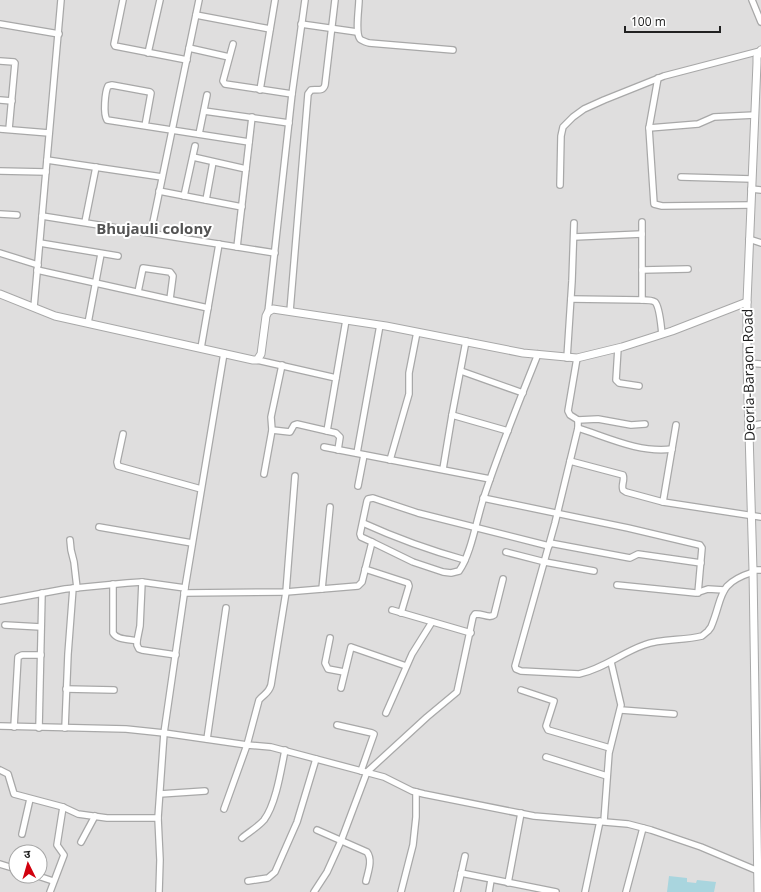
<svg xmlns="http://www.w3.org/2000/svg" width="761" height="892" viewBox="0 0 761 892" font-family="'Open Sans','Noto Sans Devanagari',sans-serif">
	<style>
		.residential { fill: #dfdede; fill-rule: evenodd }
		.water { fill: #a9d5de }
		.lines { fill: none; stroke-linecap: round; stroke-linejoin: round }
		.minor-casing { stroke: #a8a8a8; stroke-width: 8 }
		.tertiary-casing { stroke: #a8a8a8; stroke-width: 9 }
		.minor { stroke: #fff; stroke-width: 5.5 }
		.tertiary { stroke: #fff; stroke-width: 7 }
		.labels { text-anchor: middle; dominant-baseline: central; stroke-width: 4; stroke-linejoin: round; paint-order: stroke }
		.street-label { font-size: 14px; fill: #212121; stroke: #fff }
		.neighbourhood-label { font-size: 15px; font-weight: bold; fill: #545454; stroke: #fff }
	</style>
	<rect width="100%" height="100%" fill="#f1eee8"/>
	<path class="residential" d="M0 0H761V892H0ZM16 852H40V876H16Z"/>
	<polygon class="water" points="669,876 687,878 687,882 696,883 697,880 716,882 714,892 667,892"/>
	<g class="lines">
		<defs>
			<g id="minor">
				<polyline points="123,0 114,44 115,46 187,60"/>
				<path d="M359 0C359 8 355 33 360 39 362 41 366 42 369 43L453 50"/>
				<polyline points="752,0 761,22"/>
				<polyline points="196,15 270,29"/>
				<polyline points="0,24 59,34"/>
				<polyline points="301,24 357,32"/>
				<polyline points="233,44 223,81 225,84 292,94"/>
				<polyline points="189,48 229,57"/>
				<polyline points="148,53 160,0"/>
				<polyline points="0,61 14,62 15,63 9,129"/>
				<polyline points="658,78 649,128 654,204 662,206 750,205"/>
				<polyline points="260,90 275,0"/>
				<polyline points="0,100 12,101"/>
				<polyline points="204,111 289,123"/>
				<path d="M145 126 151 93 150 92 112 85 108 86C105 92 103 114 107 120L249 142"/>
				<polyline points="649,128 698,124 714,117 755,115"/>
				<polyline points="0,129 49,133"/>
				<polyline points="199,134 207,95"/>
				<polyline points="193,157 246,169"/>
				<polyline points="47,160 162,177"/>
				<polyline points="0,171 46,172"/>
				<polyline points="681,177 752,179"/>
				<polyline points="560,185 561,136 563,127 573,117 584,109 604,100 664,76 760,51"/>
				<polyline points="751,189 761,190"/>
				<polyline points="159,191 242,207"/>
				<polyline points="184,196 195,146"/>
				<polyline points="206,200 213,162"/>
				<polyline points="0,214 17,215"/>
				<polyline points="42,216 275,253"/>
				<polyline points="85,222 96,167"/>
				<polyline points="151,232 199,0"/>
				<polyline points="574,237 642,234"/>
				<polyline points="749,239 761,243"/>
				<polyline points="40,243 118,256"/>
				<polyline points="237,247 252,117"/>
				<polyline points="0,253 38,265"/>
				<polyline points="37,270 208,308"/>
				<polyline points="642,270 688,269"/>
				<polyline points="138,292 143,268 170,272 173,276 170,299"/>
				<path d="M571 299 642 300C646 300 652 300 655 302 660 307 661 327 662 334"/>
				<polyline points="642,300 642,222"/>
				<polyline points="34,307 61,0"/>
				<path d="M290 311 308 94 311 90C317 89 323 92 325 85L335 0"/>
				<polyline points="268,312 292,94 305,0"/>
				<polyline points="88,323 101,254"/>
				<polyline points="201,348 219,244"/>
				<polyline points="618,348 616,380 619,383 639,386"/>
				<polyline points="567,358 572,281 574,223"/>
				<path d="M577 358 568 411 570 415 578 420V428L555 523 515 666 516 669 521 671 579 674C603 669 621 653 644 645 662 638 683 641 702 636L708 631 711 627C724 596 716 584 753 572"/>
				<polyline points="257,360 336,378"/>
				<polyline points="747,363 761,364"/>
				<polyline points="461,371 523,393"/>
				<polyline points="452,415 508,431"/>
				<polyline points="578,420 598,419 631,425 645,424"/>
				<polyline points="749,426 761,424"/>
				<path d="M578 428C609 438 639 453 672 449"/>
				<polyline points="272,430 290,432 294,425 297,424 336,433 340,437 338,450"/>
				<polyline points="327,431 346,320"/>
				<polyline points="123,434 117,462 118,466 201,489"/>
				<polyline points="324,447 490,479"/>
				<polyline points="357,453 380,325"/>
				<polyline points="390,460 409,394 409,373 417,332"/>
				<path d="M570 461 623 475C625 480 621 485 623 490L626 492 663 502 761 517"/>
				<polyline points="443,469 452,415 466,341"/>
				<polyline points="264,474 272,430 271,417 282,365"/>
				<polyline points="358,486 364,455"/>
				<polyline points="483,498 628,528 700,545 702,548 698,593"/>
				<polyline points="663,502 676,425"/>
				<path d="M363 523C396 538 429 550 465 560"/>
				<polyline points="99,527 192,543"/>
				<polyline points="70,540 71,550 74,562 77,588"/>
				<polyline points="372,542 361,537 360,534 367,501 368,499 373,498 418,513 549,546"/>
				<polyline points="550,543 630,558 638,554 701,563"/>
				<polyline points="506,552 545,562 594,571"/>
				<polyline points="365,569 408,583 409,586 401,613"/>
				<polyline points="753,570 761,570"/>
				<polyline points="142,582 140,626 137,641 137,645 139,649 142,650 176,655"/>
				<path d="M113 584V633C117 640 128 639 137 641"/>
				<polyline points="617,585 696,593 708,589 724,590"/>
				<polyline points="322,589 330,507"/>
				<path d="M184 593 286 592 358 586 362 582 372 542 413 562 443 572 451 573 459 571C471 555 477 517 484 497 500 448 519 402 538 354"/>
				<polyline points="0,601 65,589 127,583 142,582 185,588"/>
				<polyline points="392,610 471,633"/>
				<polyline points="5,625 41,627"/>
				<polyline points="330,638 325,663 328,669 344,672"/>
				<polyline points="341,688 351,647 406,666"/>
				<polyline points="66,689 114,690"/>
				<polyline points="521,690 554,701 546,726 548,730 610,748"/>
				<polyline points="621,710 674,714"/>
				<polyline points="386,713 412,654 432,622"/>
				<polyline points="337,725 372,733 374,734 361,771"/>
				<polyline points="0,726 126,729 164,733 247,745 271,747 384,777 412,791 424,794 534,816 628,824 651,830 701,847 758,871"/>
				<polyline points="14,727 18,657 22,655 41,655"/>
				<polyline points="39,728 42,593"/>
				<polyline points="65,728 68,654 73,588"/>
				<polyline points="207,739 226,608"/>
				<polyline points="546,757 607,776"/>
				<polyline points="0,770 8,774 14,794 63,807 78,814 107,818 158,818"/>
				<polyline points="160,794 205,791"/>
				<path d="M224 809 247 745 259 700C264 694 269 693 271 685L286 592 295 476"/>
				<polyline points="604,821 609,753 621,705 611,662"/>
				<path d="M317 830 367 852C373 860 368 872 366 881"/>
				<polyline points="22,834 30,799"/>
				<path d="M242 838C249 832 258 827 264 820 276 804 281 770 285 750"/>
				<polyline points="81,842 95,816"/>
				<polyline points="0,864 16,869"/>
				<polyline points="461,873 556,892"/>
				<polyline points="38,876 53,881"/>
				<polyline points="248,881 268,878 275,872 297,822 316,759"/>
				<polyline points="508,883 521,813"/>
				<polyline points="50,892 64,855 57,845 63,807"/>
				<polyline points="159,892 160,860 158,818 164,733 185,588 224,353"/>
				<path d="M314 892 327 872 341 841 367 772 427 717 457 692 473 617 475 614C482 613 489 619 494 615L503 579"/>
				<polyline points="401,892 413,845 416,817 416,792"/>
				<polyline points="457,892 465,856"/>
				<polyline points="489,892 491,880"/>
				<polyline points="585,892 600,821"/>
				<polyline points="626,892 643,828"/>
			</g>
			<g id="tertiary">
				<polyline points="0,294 55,316 253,360 257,360 261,354 266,316 268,312 273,309 386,326 523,353 577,358 622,347 672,331 747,302"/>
				<polyline points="758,892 753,570 747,363 747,302 757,63 757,57 761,50"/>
			</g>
		</defs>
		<use href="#minor" class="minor-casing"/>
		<use href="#tertiary" class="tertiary-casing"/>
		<use href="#minor" class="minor"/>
		<use href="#tertiary" class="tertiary"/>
	</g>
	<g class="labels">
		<g class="street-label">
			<text transform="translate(748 375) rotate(-91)">Deoria-Baraon Road</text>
		</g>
		<g class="neighbourhood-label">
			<text x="154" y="228">Bhujauli colony</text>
		</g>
	</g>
	<g transform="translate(28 864) rotate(355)"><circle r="19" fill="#ffffff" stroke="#a6a6a6"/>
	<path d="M0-3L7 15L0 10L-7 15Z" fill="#d1010e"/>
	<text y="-6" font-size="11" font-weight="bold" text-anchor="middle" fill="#212121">उ</text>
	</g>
	<path d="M625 26v6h95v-6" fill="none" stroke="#212121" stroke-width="2"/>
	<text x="631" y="26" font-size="12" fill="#212121" stroke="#ffffff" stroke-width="3" paint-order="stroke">100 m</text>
</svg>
